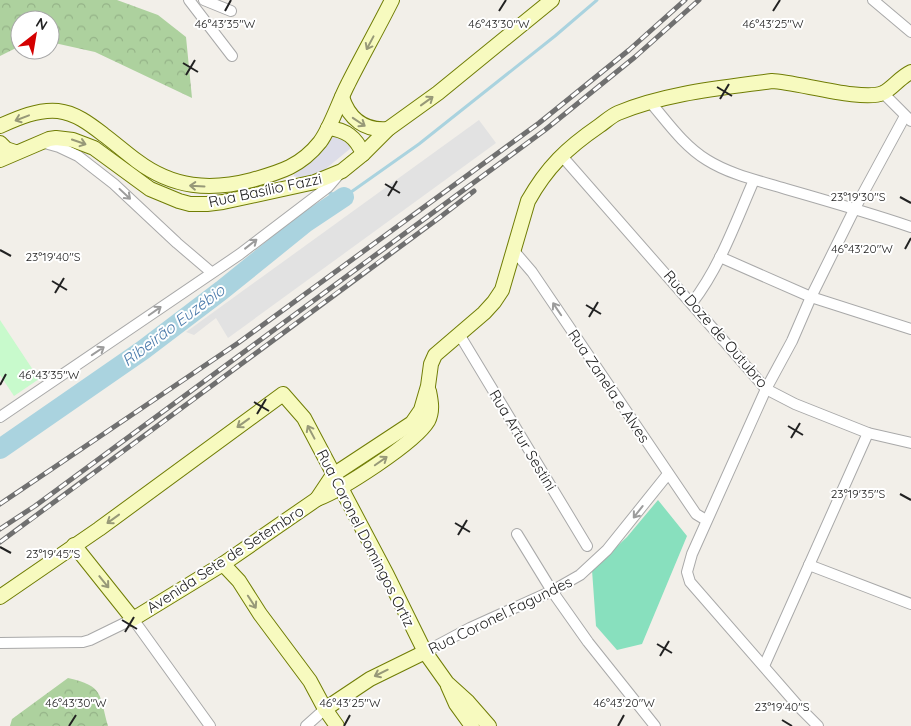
<svg xmlns="http://www.w3.org/2000/svg" width="911" height="726" viewBox="0 0 911 726" font-family="Quicksand,sans-serif">
	<style>
		.forest { fill: url(#forest-crowns) }
		.park { fill: #c8facc }
		.pitch { fill: #88e0be }
		.parking { fill: #e2e2e2 }
		.plaza { fill: #dddde8 }
		.lines { fill: none; stroke-linecap: round; stroke-linejoin: round }
		.stream { stroke: #aad3df; stroke-width: 3 }
		.river { stroke: #aad3df; stroke-width: 20 }
		.street-casing { stroke: #a9a9a9; stroke-width: 12 }
		.secondary-casing { stroke: #707d05; stroke-width: 16 }
		.street { stroke: #fff; stroke-width: 10 }
		.secondary { stroke: #f7fabf; stroke-width: 14 }
		.rail-casing { stroke: #707070; stroke-width: 5 }
		.rail { stroke: #fff; stroke-width: 3; stroke-dasharray: 9; stroke-linecap: butt }
		.oneway { stroke: #979978 }
		.oneway2 { stroke: #9c9c9c }
		.ticks { fill: none; stroke: #222; stroke-width: 2 }
		.labels { text-anchor: middle; dominant-baseline: central; stroke-width: 4; stroke-linejoin: round; paint-order: stroke }
		.street-label { font-size: 15px; fill: #222; stroke: #fff }
		.water-label { font-size: 16px; font-style: italic; fill: #4a7aab; stroke: #fff }
		.ticks-label { font-size: 12px; text-anchor: middle; fill: #222; stroke: #fff; stroke-width: 4; stroke-linejoin: round; paint-order: stroke }
	</style>
	<defs>
		<pattern id="forest-crowns" width="20" height="18" patternUnits="userSpaceOnUse" patternTransform="scale(1.25)"><rect width="20" height="18" fill="#add19e"/><path d="M2 6a3 3 0 1 1 6 0M12 15a3 3 0 1 1 6 0" fill="none" stroke="#95b388"/></pattern>
	</defs>
	<rect width="100%" height="100%" fill="#f2efe9"/>
	<g class="forest">
		<polygon points="0,0 117,0 158,15 186,37 192,98 95,52 50,42 50,20 20,20 20,46 0,56"/>
		<path d="M68 678C104 686 99 694 108 726H10L12 719Z"/>
	</g>
	<polygon class="park" points="0,320 39,379 14,396 0,375"/>
	<polygon class="pitch" points="658,500 687,536 642,644 617,650 596,626 592,570 627,537"/>
	<polygon class="parking" points="479,120 496,143 228,338 216,318 194,335 186,332"/>
	<polygon class="plaza" points="340,133 354,143 351,148 323,171 305,179 294,176 295,169 314,156 333,137"/>
	<g class="lines">
		<polyline class="stream" points="329,193 344,197 419,144 555,36 597,0"/>
		<polyline class="river" points="0,449 143,350 222,290 305,223 344,197"/>
		<defs>
			<g id="street">
				<polyline points="189,0 232,56"/>
				<polyline points="204,0 231,11"/>
				<polyline points="873,0 911,32"/>
				<polyline points="883,93 911,121"/>
				<path d="M651 103C668 123 684 146 707 160 731 175 760 181 786 189 828 201 870 213 911 227"/>
				<polyline points="41,142 59,147 78,156 114,184 177,243 211,272"/>
				<polyline points="561,155 766,389 795,404 868,433 911,443"/>
				<polyline points="514,251 532,272 696,514 706,520"/>
				<polyline points="720,257 811,297 911,329"/>
				<path d="M692 303C720 267 736 221 754 180"/>
				<polyline points="459,334 587,546"/>
				<polyline points="0,417 240,254 328,187 341,172"/>
				<polyline points="517,534 552,591 588,642 655,726"/>
				<polyline points="809,565 911,604"/>
				<polyline points="0,643 83,642 90,640 133,619 210,726"/>
				<polyline points="425,652 470,628 552,591 580,575 607,550 668,474"/>
				<polyline points="764,666 868,433"/>
				<polyline points="306,726 325,709"/>
				<polyline points="818,726 799,707 690,582 687,572 692,554 766,389 792,341 811,297 854,210 905,116"/>
			</g>
			<g id="secondary">
				<path d="M342 97C349 119 365 131 388 129"/>
				<path d="M0 126C18 118 38 109 58 111 76 113 91 125 104 135 116 144 126 153 137 161 173 188 210 191 252 180 281 172 301 166 320 142 331 127 339 101 348 84 362 56 378 28 392 0"/>
				<path d="M328 128C346 130 356 137 363 154"/>
				<polyline points="0,143 6,149 15,152"/>
				<polyline points="0,160 49,139 56,138 73,140 94,148 150,189 179,201 190,204 207,204 223,202 315,182 342,171 363,154 388,129 438,93 552,0"/>
				<path d="M317 499 333 475 412 423 421 410 428 386 431 364 435 355 484 313 494 302 502 290 528 201C547 167 567 148 599 126 605 122 611 116 618 113 666 93 721 88 772 81 797 82 863 102 883 93 893 88 900 77 911 72"/>
				<path d="M74 545 133 619 223 564 317 499C341 490 415 443 428 421 433 411 431 401 429 391"/>
				<polyline points="223,564 239,581 260,614 310,681 325,709 337,726"/>
				<polyline points="0,597 99,529 283,394 304,418 387,575 425,652 447,683 468,702 489,726"/>
				<polyline points="448,686 456,704 472,726"/>
				<polyline points="325,709 370,679 425,652"/>
			</g>
		</defs>
		<use href="#street" class="street-casing"/>
		<use href="#secondary" class="secondary-casing"/>
		<use href="#street" class="street"/>
		<use href="#secondary" class="secondary"/>
		<defs>
			<g id="rail">
				<polyline points="0,504 238,343 539,123 629,50 685,0"/>
				<polyline points="0,529 35,506 545,130 635,57 699,0"/>
				<path d="M0 542C147 435 292 325 439 218L474 191"/>
			</g>
		</defs>
		<use href="#rail" class="rail-casing"/>
		<use href="#rail" class="rail"/>
	</g>
	<defs><path id="oneway-shaft" d="M-6 0H5M1.5-3L5.5 0L1.5 3" fill="none" stroke-width="1.6" stroke-linecap="round" stroke-linejoin="round" transform="scale(1.25)"/></defs>
	<g class="oneway">
		<use href="#oneway-shaft" transform="translate(370 43) rotate(118)"/>
		<use href="#oneway-shaft" transform="translate(427 101) rotate(-36)"/>
		<use href="#oneway-shaft" transform="translate(22 118) rotate(159)"/>
		<use href="#oneway-shaft" transform="translate(359 122) rotate(34)"/>
		<use href="#oneway-shaft" transform="translate(79 142) rotate(19)"/>
		<use href="#oneway-shaft" transform="translate(197 186) rotate(-177)"/>
		<use href="#oneway-shaft" transform="translate(243 423) rotate(144)"/>
		<use href="#oneway-shaft" transform="translate(311 432) rotate(-118)"/>
		<use href="#oneway-shaft" transform="translate(381 461) rotate(-35)"/>
		<use href="#oneway-shaft" transform="translate(113 519) rotate(144)"/>
		<use href="#oneway-shaft" transform="translate(104 582) rotate(51)"/>
		<use href="#oneway-shaft" transform="translate(252 602) rotate(57)"/>
		<use href="#oneway-shaft" transform="translate(381 673) rotate(154)"/>
	</g>
	<g class="oneway2">
		<use href="#oneway-shaft" transform="translate(125 194) rotate(43)"/>
		<use href="#oneway-shaft" transform="translate(251 244) rotate(-38)"/>
		<use href="#oneway-shaft" transform="translate(557 309) rotate(-124)"/>
		<use href="#oneway-shaft" transform="translate(155 311) rotate(-35)"/>
		<use href="#oneway-shaft" transform="translate(98 351) rotate(-34)"/>
		<use href="#oneway-shaft" transform="translate(638 512) rotate(128)"/>
	</g>
	<path class="ticks" d="M225 11 231 0M499 11 506 0M773 11 780 0M183 63 198 72M186 75 195 60M717 87 732 96M720 99 729 84M385 184 400 193M388 196 397 181M900 197 911 203M905 249 911 238M0 250 11 256M52 281 67 290M55 293 64 278M586 305 601 314M589 317 598 302M0 385 6 374M254 402 269 411M257 414 266 399M788 426 803 435M791 438 800 423M900 494 911 500M455 523 470 532M458 535 467 520M0 547 11 553M122 620 137 629M125 632 134 617M657 644 672 653M660 656 669 641M782 720 792 726M69 726 76 715M344 726 350 715M618 726 624 715"/>
	<g class="labels">
		<g class="street-label">
			<text transform="translate(265 190) rotate(-12)">Rua Basílio Fazzi</text>
			<text transform="translate(716 329) rotate(49)">Rua Doze de Outubro</text>
			<text transform="translate(609 386) rotate(56)">Rua Zanela e Alves</text>
			<text transform="translate(523 440) rotate(59)">Rua Artur Sestini</text>
			<text transform="translate(366 538) rotate(63)">Rua Coronel Domingos Ortiz</text>
			<text transform="translate(225 559) rotate(-33)">Avenida Sete de Setembro</text>
			<text transform="translate(500 615) rotate(-26)">Rua Coronel Fagundes</text>
		</g>
		<g class="water-label">
			<text transform="translate(173 325) rotate(-37)">Ribeirão Euzébio</text>
		</g>
	</g>
	<g class="ticks-label">
		<text x="225" y="28">46°43'35"W</text>
		<text x="499" y="28">46°43'30"W</text>
		<text x="773" y="28">46°43'25"W</text>
		<text x="858" y="201">23°19'30"S</text>
		<text x="862" y="253">46°43'20"W</text>
		<text x="53" y="261">23°19'40"S</text>
		<text x="49" y="379">46°43'35"W</text>
		<text x="858" y="498">23°19'35"S</text>
		<text x="53" y="558">23°19'45"S</text>
		<text x="76" y="707">46°43'30"W</text>
		<text x="350" y="707">46°43'25"W</text>
		<text x="624" y="707">46°43'20"W</text>
		<text x="782" y="711">23°19'40"S</text>
	</g>
	<g transform="translate(35 35) rotate(31)"><circle r="24" fill="#ffffff" stroke="#a7a7a7"/>
	<path d="M0-4L9 19L0 12L-9 19Z" fill="#d40000"/>
	<text y="-8" font-size="14" font-weight="bold" text-anchor="middle" fill="#222222">N</text>
	</g>
</svg>
